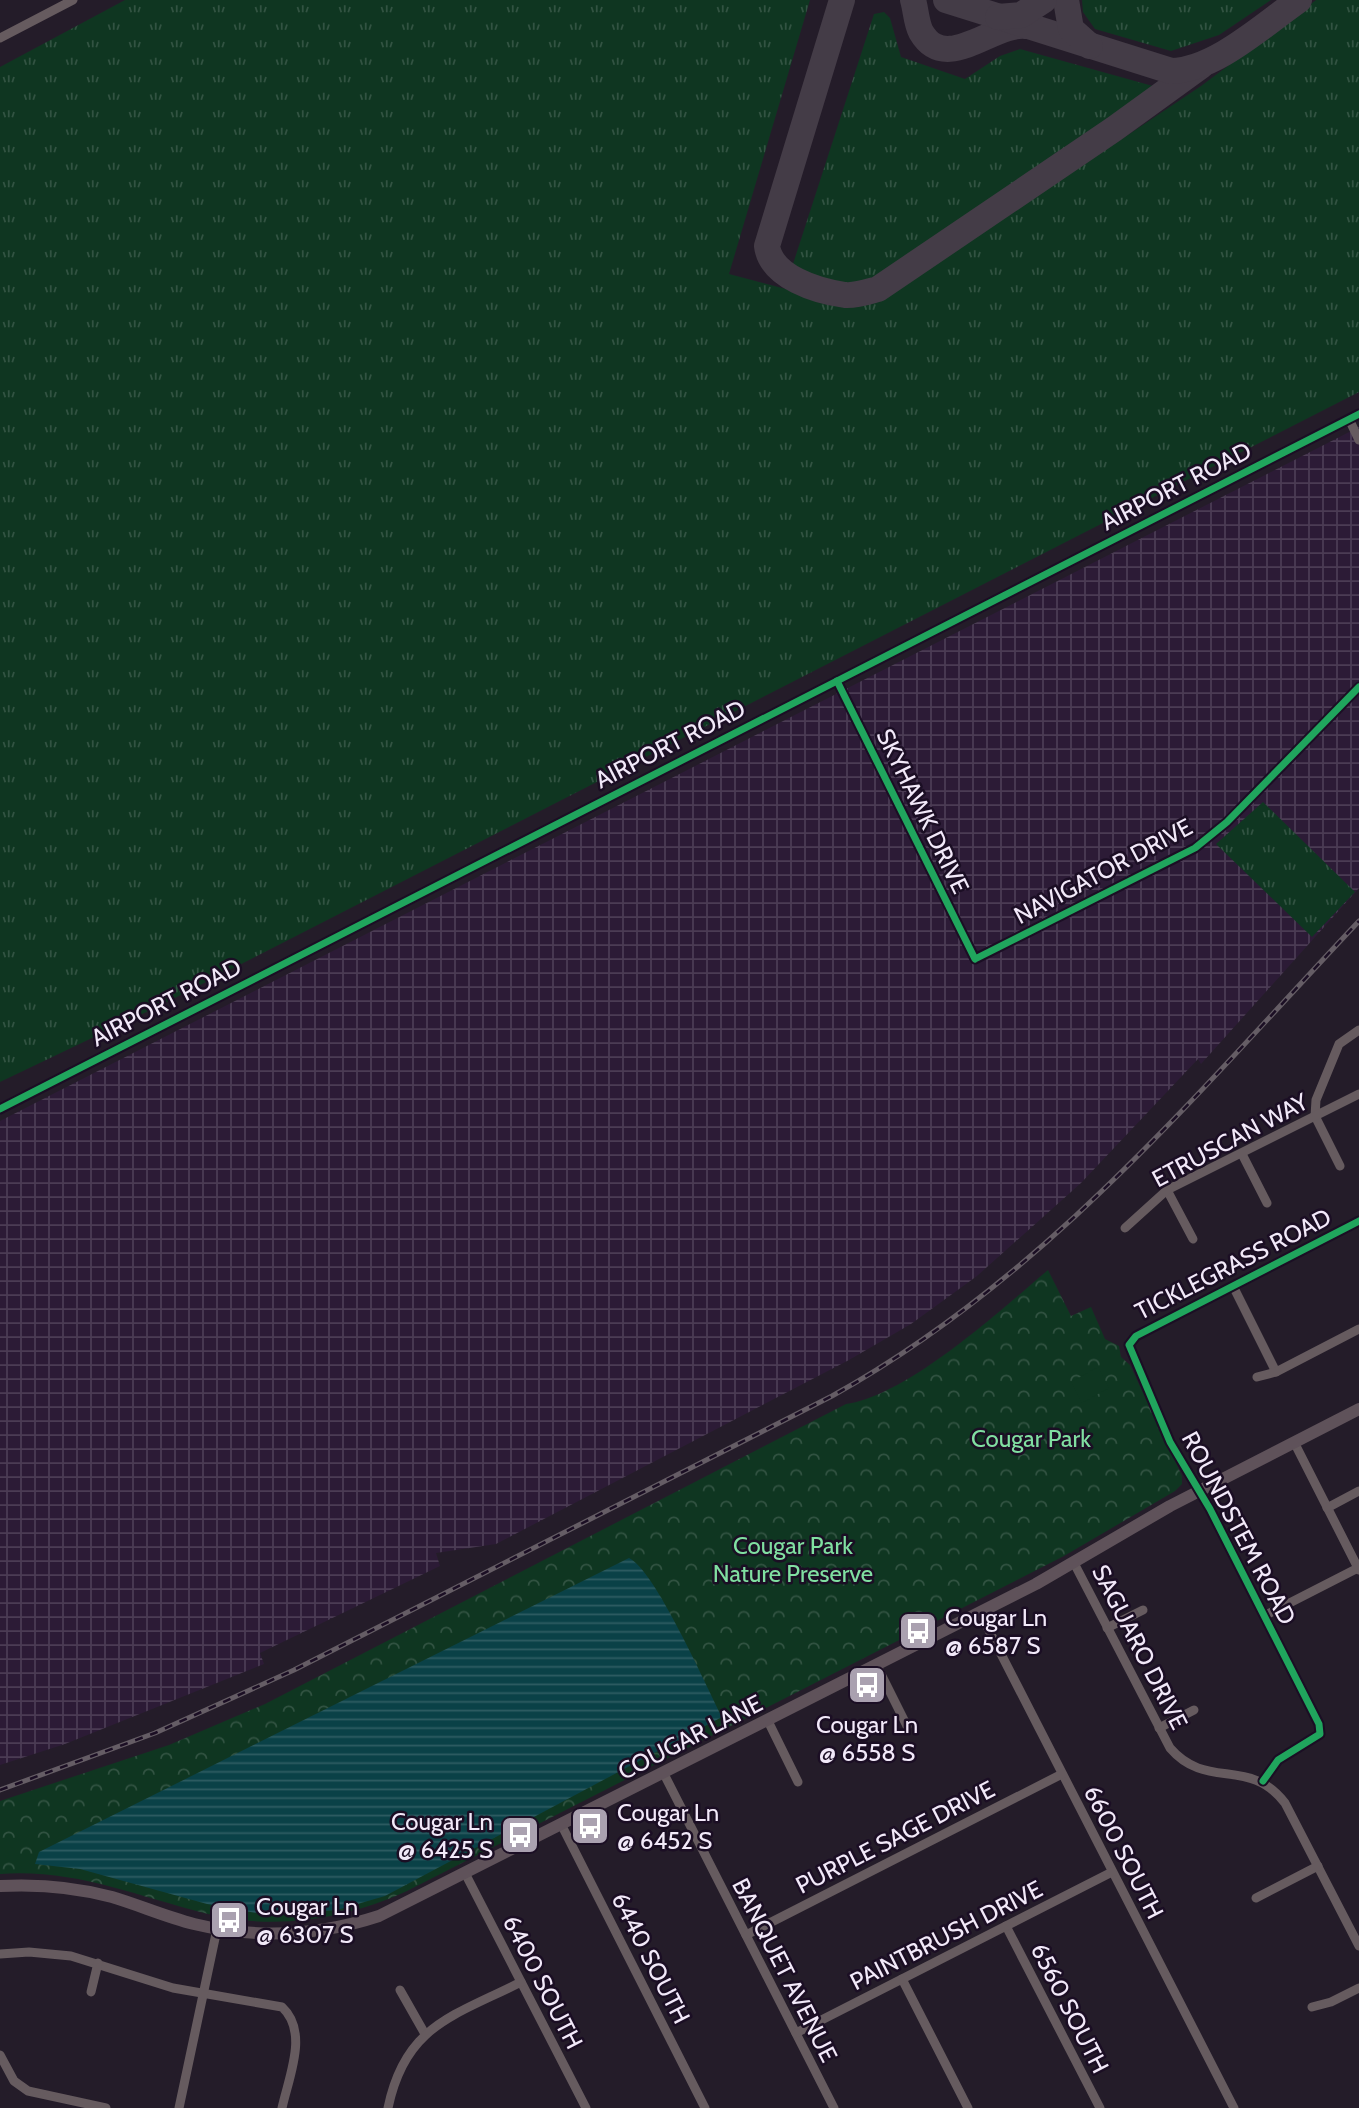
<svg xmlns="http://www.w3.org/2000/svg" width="1359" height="2108" viewBox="0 0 1359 2108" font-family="Cabin,sans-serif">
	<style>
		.industrial { fill: url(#industrial-grid) }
		.grass { fill: url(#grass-tufts) }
		.park { fill: url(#park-crowns) }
		.pitch { fill: #0f3621 }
		.water { fill: url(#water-rules) }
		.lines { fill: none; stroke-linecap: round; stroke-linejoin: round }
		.taxiway { stroke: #443c47; stroke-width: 26 }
		.minor { stroke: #665b5f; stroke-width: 9 }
		.major { stroke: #5f525a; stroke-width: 12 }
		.rail-casing { stroke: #655d65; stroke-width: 5 }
		.rail { stroke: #1b0e24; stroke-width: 2.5; stroke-dasharray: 8; stroke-linecap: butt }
		.cycleway-casing { stroke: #1b0e24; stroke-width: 11 }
		.cycleway { stroke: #20a55d; stroke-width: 7 }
		.labels { text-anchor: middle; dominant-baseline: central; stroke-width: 5; stroke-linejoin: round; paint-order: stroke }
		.street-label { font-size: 24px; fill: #f2e9f9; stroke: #1b0e24 }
		.park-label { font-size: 24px; fill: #80dfa1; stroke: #1b0e24 }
		.poi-label { font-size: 24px; fill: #f2e9f9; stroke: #1b0e24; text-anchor: start }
	</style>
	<defs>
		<pattern id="industrial-grid" width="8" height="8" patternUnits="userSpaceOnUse" patternTransform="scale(1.75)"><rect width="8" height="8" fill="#2c1b36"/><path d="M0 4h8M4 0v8" fill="none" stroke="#4b3c54"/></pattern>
		<pattern id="grass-tufts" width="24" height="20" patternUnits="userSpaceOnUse" patternTransform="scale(1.75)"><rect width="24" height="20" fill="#0f3621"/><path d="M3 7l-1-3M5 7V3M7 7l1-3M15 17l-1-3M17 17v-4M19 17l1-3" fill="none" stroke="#325342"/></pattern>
		<pattern id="park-crowns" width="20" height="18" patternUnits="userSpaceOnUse" patternTransform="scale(1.75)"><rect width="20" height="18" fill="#0f3621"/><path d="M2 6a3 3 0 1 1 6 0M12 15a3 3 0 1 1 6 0" fill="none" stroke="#325342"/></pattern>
		<pattern id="water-rules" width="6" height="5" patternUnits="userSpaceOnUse" patternTransform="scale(1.75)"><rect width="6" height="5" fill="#0a4147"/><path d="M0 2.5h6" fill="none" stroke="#2e5c62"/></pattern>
	</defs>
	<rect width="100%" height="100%" fill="#241c29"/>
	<polygon class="industrial" points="1359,427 1359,888 1201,1064 1198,1059 1081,1183 977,1276 911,1324 849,1360 496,1544 436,1553 440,1566 260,1653 264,1664 65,1744 0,1765 0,1121"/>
	<g class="grass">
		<polygon points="125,0 810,0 729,274 855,307 885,298 1201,86 1316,0 1359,0 1359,392 161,1005 0,1082 0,67"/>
		<polygon points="1082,0 1271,0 1219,35 1171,51 1095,29 1083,12"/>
		<path d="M884 12 890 18 901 57 965 79 1000 56 1020 49 1160 88 1110 118 871 281C846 291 817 275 792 267L874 14Z"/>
		<polygon points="1263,802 1355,892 1312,937 1216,844"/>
	</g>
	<path class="park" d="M1048 1270 1071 1316 1091 1307 1105 1339 1119 1346 1121 1357 1130 1365 1182 1476V1484L1175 1491 1064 1556 407 1891C344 1920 272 1931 204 1913 132 1895 76 1869 0 1874V1801L169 1745 265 1704 846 1404C907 1396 1001 1310 1048 1270Z"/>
	<polygon class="pitch" points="1098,1367 1109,1388 1082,1403 1071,1382"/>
	<path class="water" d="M629 1558C655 1570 706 1686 722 1717L385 1896 337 1910 267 1915 207 1904 80 1869 35 1864 39 1852Z"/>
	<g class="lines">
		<g class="taxiway">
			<path d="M842 0 767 246C771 277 817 291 845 295 856 296 867 292 878 289L1114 129 1201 66"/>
			<path d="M913 0C916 10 916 22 921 32 946 75 993 22 1026 26"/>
			<path d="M946 0 1171 71C1215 70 1263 25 1299 0"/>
			<polyline points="1066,0 1071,29 1090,46"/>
			<polyline points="998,17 1021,15 1044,0"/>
		</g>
		<g class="minor">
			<polyline points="0,38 73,0"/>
			<polyline points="1349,419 1359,440"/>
			<polyline points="837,681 975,959 1195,848 1227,822 1359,687"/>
			<polyline points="0,1109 1359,414"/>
			<polyline points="1242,1154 1267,1203"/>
			<polyline points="1340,1166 1315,1116 1316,1100 1339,1044 1359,1030"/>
			<polyline points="1167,1190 1193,1239"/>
			<polyline points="1125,1228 1167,1190 1359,1094"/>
			<polyline points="1233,1286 1276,1372"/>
			<polyline points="1257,1377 1276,1372 1359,1329"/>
			<polyline points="1294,1442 1359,1570"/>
			<polyline points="1327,1508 1359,1491"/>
			<path d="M1074 1563 1170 1748C1207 1791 1249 1756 1285 1803L1359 1946"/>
			<polyline points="980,1613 1234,2108"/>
			<polyline points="1264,1616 1358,1568"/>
			<polyline points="1107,1628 1143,1610"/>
			<polyline points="877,1666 907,1726"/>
			<polyline points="768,1721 798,1782"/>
			<polyline points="1159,1728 1194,1710"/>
			<polyline points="664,1774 834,2108"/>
			<polyline points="1263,1781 1278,1760 1320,1734 1319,1724 1210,1509 1170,1442 1129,1345 1136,1336 1359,1221"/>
			<polyline points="562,1826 705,2108"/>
			<polyline points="466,1875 586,2108"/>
			<polyline points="1256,1898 1318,1866"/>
			<polyline points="1006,1926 1100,2108"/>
			<polyline points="746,1935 1062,1774"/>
			<path d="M0 1954 29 1952 71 1956 173 1988 282 2007C309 2032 289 2076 282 2108"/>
			<polyline points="902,1979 968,2108"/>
			<polyline points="400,1990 425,2034"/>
			<polyline points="91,1992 98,1963"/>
			<polyline points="1312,2007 1331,2002 1359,1988"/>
			<polyline points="796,2033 1112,1872"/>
			<polyline points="0,2055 14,2081 28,2091 106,2108"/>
			<polyline points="179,2108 217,1929"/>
			<path d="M388 2108C405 2025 454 2016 521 1982"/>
		</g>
		<path class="major" d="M0 1886C38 1884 75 1887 112 1897 139 1905 166 1917 194 1924 256 1939 318 1936 379 1916L1036 1584 1170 1506 1359 1409"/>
		<defs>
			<path id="rail" d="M0 1790 155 1733 294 1670 832 1396C1045 1278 1195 1095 1359 921"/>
		</defs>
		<use href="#rail" class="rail-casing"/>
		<use href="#rail" class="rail"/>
		<defs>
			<g id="cycleway">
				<polyline points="837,681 975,959 1195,848 1227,822 1359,687"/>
				<polyline points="0,1109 1359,414"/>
				<polyline points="1263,1781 1278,1760 1320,1734 1319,1724 1210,1509 1170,1442 1129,1345 1136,1336 1359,1221"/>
			</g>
		</defs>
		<use href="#cycleway" class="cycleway-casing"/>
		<use href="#cycleway" class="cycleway"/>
	</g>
	<defs>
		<symbol id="bus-square" viewBox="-11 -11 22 22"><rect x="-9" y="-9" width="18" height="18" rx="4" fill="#aaa1b0" stroke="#1b0e24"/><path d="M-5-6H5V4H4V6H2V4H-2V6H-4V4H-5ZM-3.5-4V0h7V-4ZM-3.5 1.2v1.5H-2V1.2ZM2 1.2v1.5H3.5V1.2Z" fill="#fff"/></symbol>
	</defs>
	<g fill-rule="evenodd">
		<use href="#bus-square" x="896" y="1609" width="44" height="44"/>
		<use href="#bus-square" x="845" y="1663" width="44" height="44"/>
		<use href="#bus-square" x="568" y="1804" width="44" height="44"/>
		<use href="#bus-square" x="498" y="1813" width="44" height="44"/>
		<use href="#bus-square" x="207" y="1898" width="44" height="44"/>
	</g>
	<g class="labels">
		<g class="street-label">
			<text transform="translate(1176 486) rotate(-27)">AIRPORT ROAD</text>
			<text transform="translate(670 744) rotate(-27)">AIRPORT ROAD</text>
			<text transform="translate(923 811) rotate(64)">SKYHAWK DRIVE</text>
			<text transform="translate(1103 871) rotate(-28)">NAVIGATOR DRIVE</text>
			<text transform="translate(166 1002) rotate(-27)">AIRPORT ROAD</text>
			<text transform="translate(1230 1140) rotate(-28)">ETRUSCAN WAY</text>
			<text transform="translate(1233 1264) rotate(-27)">TICKLEGRASS ROAD</text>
			<text transform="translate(1239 1528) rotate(62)">ROUNDSTEM ROAD</text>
			<text transform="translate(1140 1647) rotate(63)">SAGUARO DRIVE</text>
			<text transform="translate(690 1737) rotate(-27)">COUGAR LANE</text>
			<text transform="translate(895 1837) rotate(-27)">PURPLE SAGE DRIVE</text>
			<text transform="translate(1124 1852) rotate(63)">6600 SOUTH</text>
			<text transform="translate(946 1935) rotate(-27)">PAINTBRUSH DRIVE</text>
			<text transform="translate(651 1958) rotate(63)">6440 SOUTH</text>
			<text transform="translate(785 1970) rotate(63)">BANQUET AVENUE</text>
			<text transform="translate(543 1982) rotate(63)">6400 SOUTH</text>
			<text transform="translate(1070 2008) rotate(63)">6560 SOUTH</text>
		</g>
		<g class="park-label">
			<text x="1031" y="1438">Cougar Park</text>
			<text x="793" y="1545">Cougar Park<tspan x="793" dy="28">Nature Preserve</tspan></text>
		</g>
		<g class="poi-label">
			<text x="945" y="1617">Cougar Ln<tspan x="945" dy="28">@ 6587 S</tspan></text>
			<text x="867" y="1724" text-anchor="middle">Cougar Ln<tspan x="867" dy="28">@ 6558 S</tspan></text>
			<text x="617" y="1812">Cougar Ln<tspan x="617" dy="28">@ 6452 S</tspan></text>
			<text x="493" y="1821" text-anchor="end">Cougar Ln<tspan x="493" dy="28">@ 6425 S</tspan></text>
			<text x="256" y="1906">Cougar Ln<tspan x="256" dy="28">@ 6307 S</tspan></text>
		</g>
	</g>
</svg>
